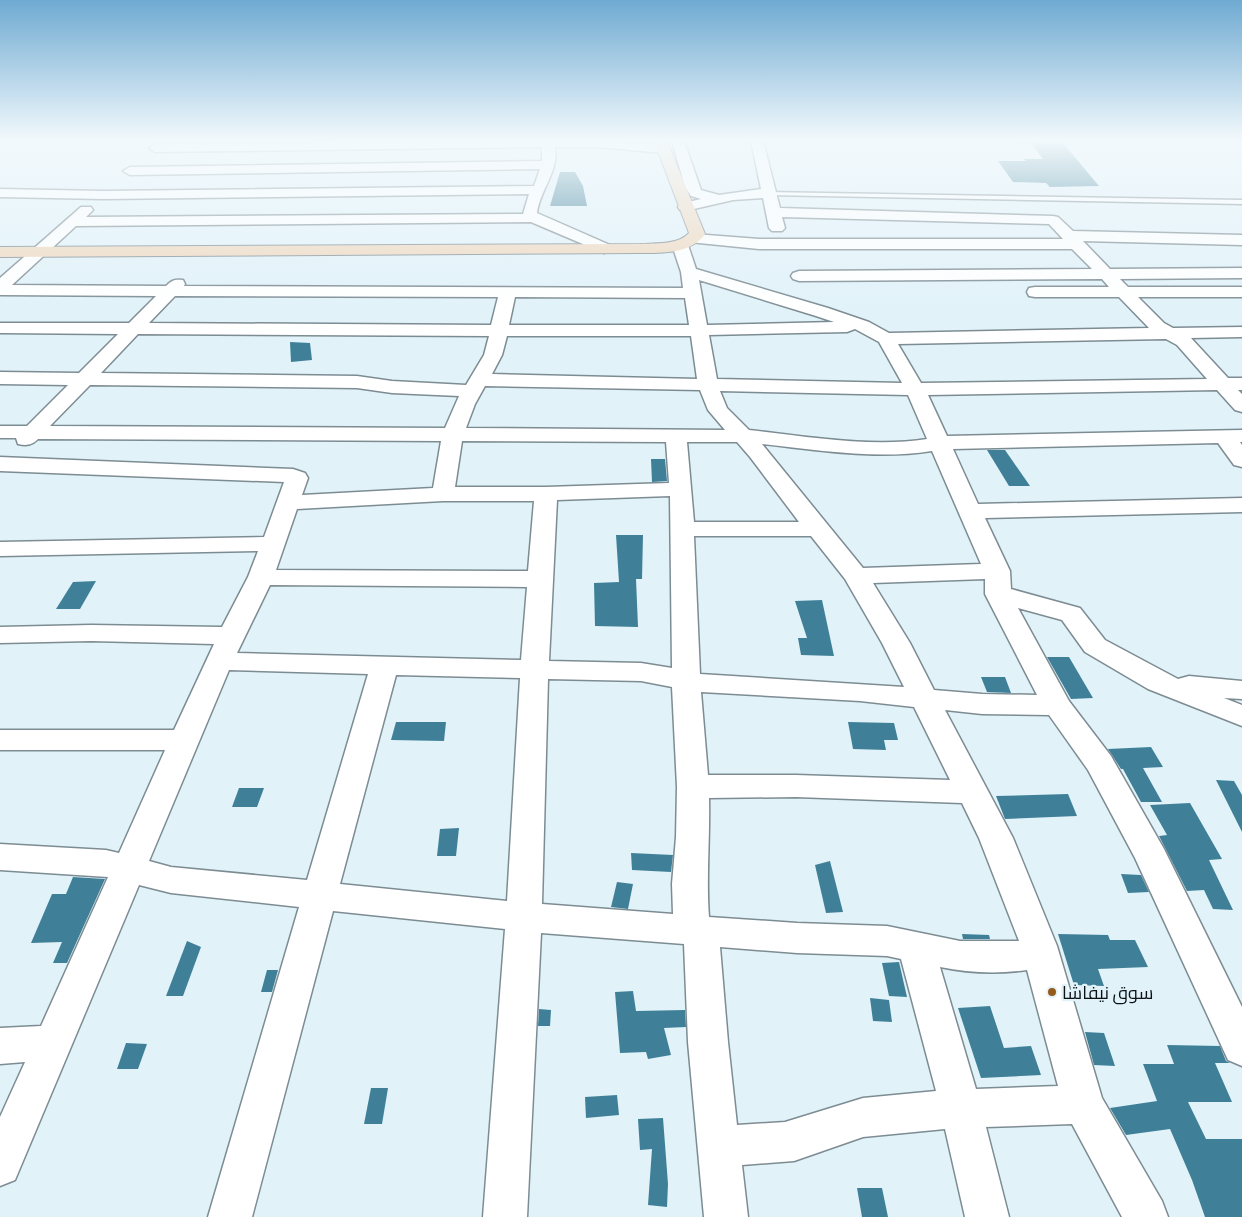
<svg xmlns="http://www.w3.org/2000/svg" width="1242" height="1217" viewBox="0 0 1242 1217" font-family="Commissioner,Cairo,sans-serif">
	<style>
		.building { fill: #3f8098 }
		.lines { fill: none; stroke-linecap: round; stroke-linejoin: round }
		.service-casing { stroke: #7d8c93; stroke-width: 3 }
		.minor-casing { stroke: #7d8c93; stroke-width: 3 }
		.secondary-casing { stroke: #7d8c93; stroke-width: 2 }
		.service { fill: #fff; fill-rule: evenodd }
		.minor { fill: #fff; fill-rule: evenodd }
		.secondary { fill: #efd8bf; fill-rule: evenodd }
		.poi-dot { fill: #965a1b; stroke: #e1f2f9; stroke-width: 2 }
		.labels { text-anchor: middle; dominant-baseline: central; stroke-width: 4.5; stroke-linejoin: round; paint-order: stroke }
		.near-poi-label { font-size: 18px; fill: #0d1315; stroke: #e1f2f9; text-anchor: start }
	</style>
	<rect width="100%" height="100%" fill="#e1f2f9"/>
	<g class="building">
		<polygon points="1030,142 1063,143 1099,186 1050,187 1046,183 1013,182 998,161 1026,161 1024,159 1043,159"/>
		<polygon points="560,172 575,172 583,186 587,206 550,206"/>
		<polygon points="290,342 310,343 312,360 291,362"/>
		<polygon points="987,450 1005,450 1030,486 1009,486"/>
		<polygon points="651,459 665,459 667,481 652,482"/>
		<polygon points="616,535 643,535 642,579 636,579 638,627 595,626 594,583 619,582"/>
		<polygon points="96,581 80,609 56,609 73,582"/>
		<polygon points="822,600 834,656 801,655 798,638 807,638 795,601"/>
		<polygon points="1047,657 1069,657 1093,698 1071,699"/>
		<polygon points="981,677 1005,677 1011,693 987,692"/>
		<polygon points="396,722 446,722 444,741 391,740"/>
		<polygon points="848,722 894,723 898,740 884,740 886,750 853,749"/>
		<polygon points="1151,747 1163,767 1143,768 1162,802 1141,802 1123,769 1121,769 1108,749"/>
		<polygon points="1216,780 1234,781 1242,795 1242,832"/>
		<polygon points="239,788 264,788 257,807 232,807"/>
		<polygon points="1068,794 1077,816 1005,819 996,796"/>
		<polygon points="1190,803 1222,859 1209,860 1233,910 1213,909 1204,890 1187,891 1159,836 1167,835 1150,805"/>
		<polygon points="459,828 456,856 437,856 440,829"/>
		<polygon points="631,853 673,855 671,872 632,870"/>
		<polygon points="830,861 843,912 826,913 815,865"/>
		<polygon points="1121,874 1141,875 1149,892 1128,893"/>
		<polygon points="73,877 105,879 67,963 53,963 62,942 31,943 52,894 66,894"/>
		<polygon points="617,882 633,884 628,909 611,907"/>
		<polygon points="962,934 989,935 990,939 963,939"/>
		<polygon points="1058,934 1108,935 1110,940 1135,940 1148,967 1098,969 1104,986 1074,985"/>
		<polygon points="187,941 201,947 183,996 166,996"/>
		<polygon points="899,962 907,997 889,996 882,963"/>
		<polygon points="267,970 278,970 272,992 261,992"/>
		<polygon points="633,991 636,1011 685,1010 686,1027 664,1028 671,1055 648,1059 646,1052 620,1053 615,992"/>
		<polygon points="870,998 889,1000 892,1022 873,1021"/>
		<polygon points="990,1006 1004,1048 1031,1046 1041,1075 981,1078 958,1008"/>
		<polygon points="539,1009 551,1010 550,1026 538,1026"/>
		<polygon points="1085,1032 1104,1033 1115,1066 1094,1065"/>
		<polygon points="126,1043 147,1044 138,1069 117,1069"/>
		<polygon points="1167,1045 1220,1046 1226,1061 1230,1063 1215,1063 1232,1102 1188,1102 1206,1139 1242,1139 1242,1217 1205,1217 1192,1180 1170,1129 1126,1135 1110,1108 1157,1101 1143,1064 1174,1064"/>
		<polygon points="371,1088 388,1088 382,1124 364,1124"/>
		<polygon points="617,1095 619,1115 586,1118 585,1097"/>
		<polygon points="663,1118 668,1184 667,1207 648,1205 652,1149 640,1150 638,1119"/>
		<polygon points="857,1188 882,1188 888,1217 862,1217"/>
	</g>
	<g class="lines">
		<defs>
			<polygon id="service" points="766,192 1242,200 1242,204 768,195 766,194"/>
			<path id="minor" d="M396 141H618L663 145 669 149 663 153 597 147H555C559 172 540 189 537 213L610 245 612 248 610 251 604 253 531 222 76 226 12 285 166 286C172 280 175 279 183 280L185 284 184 286 683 288 681 272 672 245 675 242H685L688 245 696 269 828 308 869 322 889 333 1149 328 1119 297H1035L1029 296 1027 292 1029 288 1035 287H1109L1102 279 799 281 793 279 791 276 793 273 799 271 1092 269 1072 249H759L689 242 686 239 689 236 694 234 759 239H1063L1049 224 782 217 785 228 782 231H772L769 228 763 198 733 200 685 211 680 210 678 207 680 204 701 199 691 196 685 187 672 141H684L701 190 719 195 761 189 751 141H763L780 208 1053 216 1058 217 1073 231 1242 235V245L1083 241 1110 269 1242 268V278L1120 279 1128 287H1242V297H1138L1164 323 1173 328 1242 327V337L1191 338 1228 378H1242V390H1238L1242 394V412L1235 410 1217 390 928 395 947 436 1242 430V442H1240L1242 445V467L1234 465 1218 443 953 449 978 504 1242 498V512L985 518 1010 571 1011 589 1080 608 1105 640 1178 679 1189 676 1242 681V699L1224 698 1242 705V726L1148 689 1085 652 1062 620 1018 608 1069 701 1111 756 1164 849 1242 1007V1066L1228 1060 1135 858 1088 770 1049 715 982 714 945 710 1013 838 1057 946 1102 1098 1162 1201 1168 1217H1122L1072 1124 986 1127 1009 1217H965L945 1129 863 1137 794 1161 742 1165 748 1217H704L688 1042 684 944 541 933 527 1217H483L505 929 333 911 252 1217H208L299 907 171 893 139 885 15 1180 0 1186V1117L25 1062 0 1064V1028L41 1026 108 877 0 870V844L106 850 119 853 165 750H0V730H174L214 644 91 641 0 643V627L91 625 222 627 248 577 258 551 0 556V542L264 537 284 482 0 471V457L293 469 305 473 308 478 302 495 433 488 441 441 38 439C32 445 27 446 18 444L16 438H0V426H27L68 385 0 384V372L79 373 118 334 0 333V323H129L156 296 0 295V278L81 207H91L93 210 86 217 523 214 529 194 103 199 0 197V189L103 191 534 186 540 169 130 175 123 171 130 167 542 161V147L155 152 149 148 155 144ZM699 280 816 316 834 322 707 325ZM175 296 498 297 491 325 149 323ZM515 297 685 298 689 325H509ZM855 329 879 342 902 383 717 379 709 335 847 332ZM138 334 489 336 484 355 466 385 392 381 357 376 101 373ZM507 336H691L697 379 492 374 502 355ZM1166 339 1177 345 1207 379 921 383 898 344ZM90 385 357 388 392 393 459 396 445 428 50 426ZM485 386 700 390 708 410 725 430 466 428 475 404ZM720 391 908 395 927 439C870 448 806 436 749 430L727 408ZM462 441 666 442 669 483 546 487H455ZM687 442H737L750 457 799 522H694ZM762 444C819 450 876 460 932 451L981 564 863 568ZM670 496 672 668 641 663 549 661 557 500ZM443 501H534L528 571 276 570 297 509ZM694 536H811L845 579 882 643 904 687 700 674ZM985 579V594L1037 695 982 694 934 690 910 643 873 583ZM270 585 527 587 521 660 237 653ZM229 670 368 674 307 880 171 867 149 861ZM396 675 520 678 507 901 340 884ZM548 679 641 681 672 687 677 787 676 837 672 884 673 914 542 904ZM701 692 860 701 914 707 950 780 796 775H708ZM796 797 962 803 979 838 1019 941H960L887 926 797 923 709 917C706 877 710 838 709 798ZM720 947 797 953 887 956 901 959 936 1091 863 1098 785 1122 737 1125 728 1042ZM940 967C968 973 999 974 1027 970L1058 1086 976 1089Z"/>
			<path id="secondary" d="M654 141H667L705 234C691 254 662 253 640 253L0 257V247L640 244C655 243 678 245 689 233Z"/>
		</defs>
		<use href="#service" class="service-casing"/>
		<use href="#minor" class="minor-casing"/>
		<use href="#secondary" class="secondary-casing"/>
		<use href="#service" class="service"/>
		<use href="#minor" class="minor"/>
		<use href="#secondary" class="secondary"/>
	</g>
	<linearGradient id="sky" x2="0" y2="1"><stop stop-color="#6faad2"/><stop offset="0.45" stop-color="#f2f9fc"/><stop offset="1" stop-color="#f2f9fc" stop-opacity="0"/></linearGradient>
	<rect width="1242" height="312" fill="url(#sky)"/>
	<circle class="poi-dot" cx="1052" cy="992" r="5"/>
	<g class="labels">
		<g class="near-poi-label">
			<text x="1062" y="992">سوق نيفاشا</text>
		</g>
	</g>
</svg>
